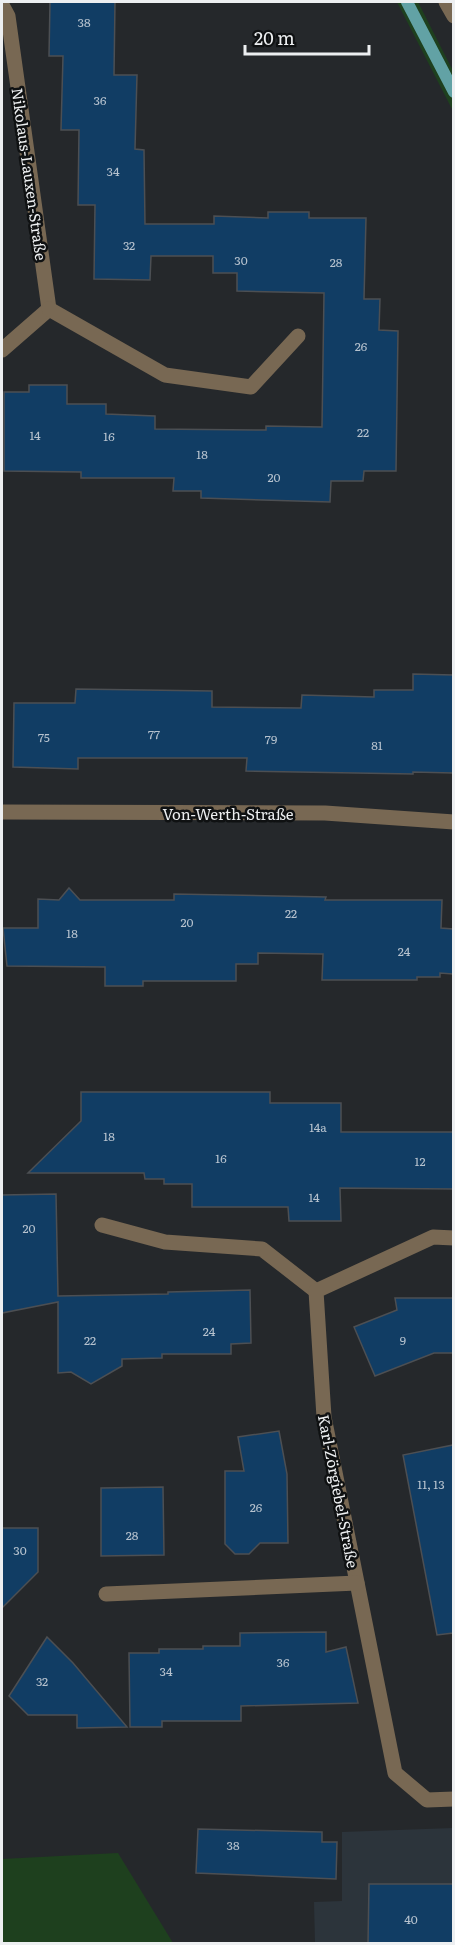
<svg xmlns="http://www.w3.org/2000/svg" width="455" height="1945" viewBox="0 0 455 1945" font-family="Literata,serif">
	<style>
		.built { fill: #2c343b }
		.green { fill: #1e401e }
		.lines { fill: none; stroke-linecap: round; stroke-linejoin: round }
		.stream { stroke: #62a2a5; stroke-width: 12 }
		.building { fill: #113d64; stroke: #4c4f53; stroke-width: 1.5 }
		.minor { stroke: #786853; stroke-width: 15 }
		.labels { text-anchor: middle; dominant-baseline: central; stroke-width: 5; stroke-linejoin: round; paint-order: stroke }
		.number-label { font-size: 12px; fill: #b6c2ce }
		.street-label { font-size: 15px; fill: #edeff1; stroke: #0f1112 }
	</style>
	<rect width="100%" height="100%" fill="#25282b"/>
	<polygon class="built" points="453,1828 453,1943 315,1943 314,1902 342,1901 342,1832"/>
	<g class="green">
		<polygon points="397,2 418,2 453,71 453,111"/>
		<polygon points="118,1853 173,1943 2,1943 2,1859"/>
	</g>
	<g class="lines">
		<polyline class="stream" points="407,2 454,92"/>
	</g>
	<g class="building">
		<polygon points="50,2 115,2 114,75 137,75 135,149 144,150 145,224 214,224 214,216 268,218 268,212 309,212 309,218 366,218 364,299 380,299 379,330 398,331 396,471 364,471 363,481 331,481 330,502 201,498 201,491 173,491 174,478 81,478 81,472 4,471 4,392 29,392 29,385 67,385 67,404 106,404 106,414 155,416 155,429 266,430 266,426 322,427 324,293 237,291 237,273 213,273 213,256 151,256 150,280 94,279 95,205 78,205 79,130 61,130 63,56 49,56"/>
		<polygon points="413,674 453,675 453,773 413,772 413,774 246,771 247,758 78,758 78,769 13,767 14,703 75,703 76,689 212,691 212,707 301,708 302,695 374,697 374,690 413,690"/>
		<polygon points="69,888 80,900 174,900 174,894 326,897 325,900 442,900 441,928 453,929 453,974 440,973 440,977 417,977 417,980 322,980 323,954 258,953 258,964 236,964 236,981 143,981 143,986 105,986 105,967 7,966 3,928 38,928 38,899 59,900"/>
		<polygon points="81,1092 270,1092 270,1103 341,1103 341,1132 453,1132 453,1189 340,1188 341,1221 289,1221 288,1207 192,1207 192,1184 164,1184 164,1179 145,1179 144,1173 28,1173 81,1121"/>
		<polygon points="56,1194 58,1296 168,1294 168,1292 250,1290 251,1343 231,1344 231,1354 162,1354 162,1358 122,1359 122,1366 91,1384 71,1372 58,1373 58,1302 2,1313 2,1195"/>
		<polygon points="395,1298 453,1298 453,1353 434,1353 375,1376 354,1327 397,1310"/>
		<polygon points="279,1431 287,1474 288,1543 260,1543 249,1554 235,1554 225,1544 225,1471 244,1471 238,1437"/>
		<polygon points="453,1445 453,1633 437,1635 403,1455"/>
		<polygon points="163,1487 164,1555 101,1556 101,1488"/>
		<polygon points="2,1528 38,1528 38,1572 2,1608"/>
		<polygon points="326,1632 326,1652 346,1647 358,1703 241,1706 241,1721 162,1721 162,1727 130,1727 129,1653 159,1653 159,1649 203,1649 203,1646 240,1646 240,1633"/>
		<polygon points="47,1637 73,1663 127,1727 77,1728 77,1715 28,1715 9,1696"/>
		<polygon points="198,1829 322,1832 322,1842 337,1842 336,1879 196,1873"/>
		<polygon points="369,1884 453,1884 453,1944 368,1944"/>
	</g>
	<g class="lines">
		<g class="minor">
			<polyline points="446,2 454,16"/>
			<polyline points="2,5 8,16 49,309 2,350"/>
			<polyline points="49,309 165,375 251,387 298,336"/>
			<polyline points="2,812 325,813 454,822"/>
			<polyline points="102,1225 165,1242 262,1249 316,1291"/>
			<polyline points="454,1238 433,1237 316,1291 324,1417 395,1773 427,1800 454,1799"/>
			<polyline points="106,1594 357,1583"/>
		</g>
	</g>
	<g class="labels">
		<g class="number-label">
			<text x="84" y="22">38</text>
			<text x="100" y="100">36</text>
			<text x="113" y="171">34</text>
			<text x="129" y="245">32</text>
			<text x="241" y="260">30</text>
			<text x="336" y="262">28</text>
			<text x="361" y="346">26</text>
			<text x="363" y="432">22</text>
			<text x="35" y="435">14</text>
			<text x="109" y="436">16</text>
			<text x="202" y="454">18</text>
			<text x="274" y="477">20</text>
			<text x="154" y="734">77</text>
			<text x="44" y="737">75</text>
			<text x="271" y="739">79</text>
			<text x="377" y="745">81</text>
			<text x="291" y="913">22</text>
			<text x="187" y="922">20</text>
			<text x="72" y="933">18</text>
			<text x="404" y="951">24</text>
			<text x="318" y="1127">14a</text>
			<text x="109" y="1136">18</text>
			<text x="221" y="1158">16</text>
			<text x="420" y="1161">12</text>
			<text x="314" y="1197">14</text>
			<text x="29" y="1228">20</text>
			<text x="209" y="1331">24</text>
			<text x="90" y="1340">22</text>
			<text x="403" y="1340">9</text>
			<text x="431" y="1484">11, 13</text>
			<text x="256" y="1507">26</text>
			<text x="132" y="1535">28</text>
			<text x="20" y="1550">30</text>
			<text x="283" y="1662">36</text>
			<text x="166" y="1671">34</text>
			<text x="42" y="1681">32</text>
			<text x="233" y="1845">38</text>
			<text x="411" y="1919">40</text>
		</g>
		<g class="street-label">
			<text transform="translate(30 174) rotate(82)">Nikolaus-Lauxen-Straße</text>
			<text x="228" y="813">Von-Werth-Straße</text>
			<text transform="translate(339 1491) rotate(79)">Karl-Zörgiebel-Straße</text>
		</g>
	</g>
	<rect width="455" height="1945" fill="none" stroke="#edeff1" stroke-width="6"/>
	<path d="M245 45v9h124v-9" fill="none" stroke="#edeff1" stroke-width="3"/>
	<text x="254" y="45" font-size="18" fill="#edeff1" stroke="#0f1112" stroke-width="4.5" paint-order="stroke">20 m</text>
</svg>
